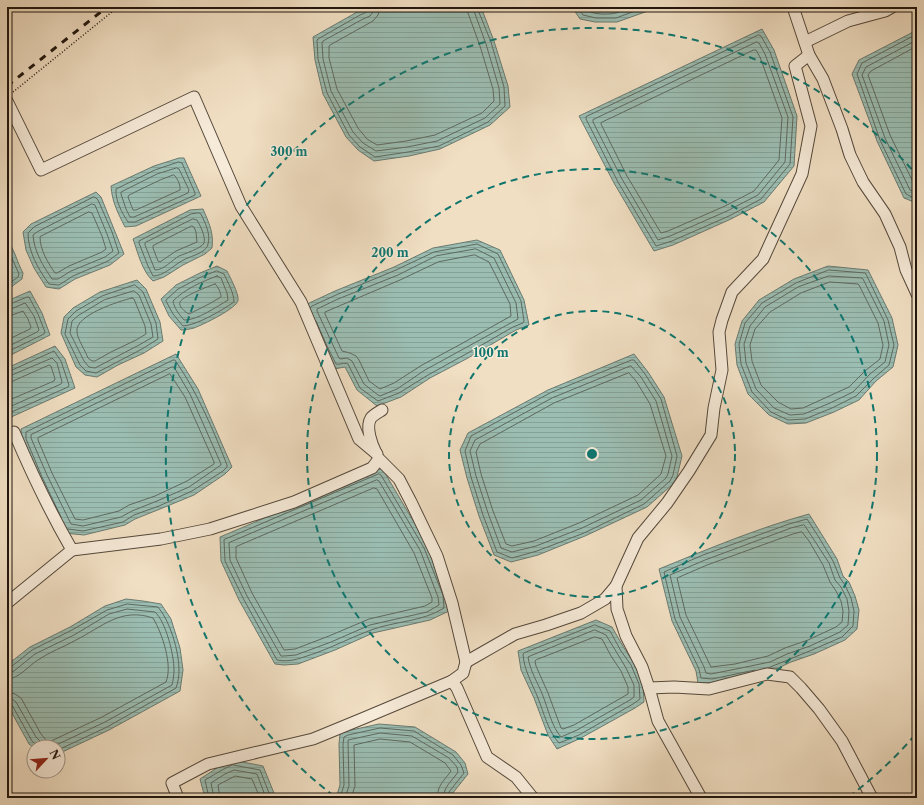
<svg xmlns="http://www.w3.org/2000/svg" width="924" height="805" viewBox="0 0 924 805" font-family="'Libre Caslon Text',serif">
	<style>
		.water { fill: url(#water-rules); stroke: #6a7a70 }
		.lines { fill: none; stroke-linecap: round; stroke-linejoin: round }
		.shore { stroke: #5e6a60; stroke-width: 1 }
		.street-casing { stroke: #54483b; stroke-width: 13 }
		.path { stroke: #20160e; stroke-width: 1.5; stroke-dasharray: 1 2; stroke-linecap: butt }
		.street { stroke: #f6ead8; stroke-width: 11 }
		.rail { stroke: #20160e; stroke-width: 3; stroke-dasharray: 7 7; stroke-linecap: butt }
		.ring { fill: none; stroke: #0f766e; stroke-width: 2; stroke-dasharray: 7 5 }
		.centre { fill: #0f766e; stroke: #f6ead8; stroke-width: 2 }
		.ring-label { font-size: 12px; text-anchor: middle; font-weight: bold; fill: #0f766e; stroke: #f6ead8; stroke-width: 3; stroke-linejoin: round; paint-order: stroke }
	</style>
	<defs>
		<pattern id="water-rules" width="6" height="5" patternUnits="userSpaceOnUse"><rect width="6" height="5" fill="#9bbdb2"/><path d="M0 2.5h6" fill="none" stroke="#85a298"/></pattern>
	</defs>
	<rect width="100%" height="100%" fill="#f1dfc3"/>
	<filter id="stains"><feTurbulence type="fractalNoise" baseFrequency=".005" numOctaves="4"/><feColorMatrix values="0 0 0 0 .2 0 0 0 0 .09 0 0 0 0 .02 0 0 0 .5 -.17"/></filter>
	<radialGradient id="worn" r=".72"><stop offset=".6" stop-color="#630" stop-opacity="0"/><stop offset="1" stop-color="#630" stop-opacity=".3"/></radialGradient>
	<g class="water">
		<polygon points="369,7 481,7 494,41 508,86 510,107 490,125 440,149 409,156 374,161 358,150 346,137 323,94 315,60 313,37 359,11"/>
		<polygon points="572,7 659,7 617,22 595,22 580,19"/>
		<polygon points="762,29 774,50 797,116 794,166 764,202 731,219 673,245 654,251 614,183 579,116"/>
		<polygon points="917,30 917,202 914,202 904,198 877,141 852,74 859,60"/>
		<path d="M179 158H184L201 196 136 226 125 227C118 213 112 202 111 186L154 166Z"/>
		<polygon points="96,192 101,197 124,254 110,265 75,279 59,289 46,287 34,268 26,250 23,232 31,224"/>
		<path d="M203 209C209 223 214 233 212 248L205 254 183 265 164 277 153 281C142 271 138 253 133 239L190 210Z"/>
		<path d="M7 240C15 250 17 262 23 273L22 279 7 290Z"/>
		<polygon points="477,240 500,250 524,300 529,325 516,330 468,358 430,378 401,397 377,406 357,390 345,367 334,369 305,305 335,291 394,267 433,248"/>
		<path d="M217 266 227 271C230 277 239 294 238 300 238 308 202 325 194 328 190 329 185 330 181 330L169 316 161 299 176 285 200 273Z"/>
		<polygon points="828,266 868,270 892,318 898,345 893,367 876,381 859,400 834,412 806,423 788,424 769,415 748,394 737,365 735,344 742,321 759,300 794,279"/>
		<polygon points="137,280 146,289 160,322 163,341 144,353 118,365 97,377 85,375 76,367 61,333 64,317 73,308 100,292"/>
		<polygon points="30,291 42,313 50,335 7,357 7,301"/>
		<polygon points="55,346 65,359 75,388 9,418 7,415 7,368"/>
		<polygon points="176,354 198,389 232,467 225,474 194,495 160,509 135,519 125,525 84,535 64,533 22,440 21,429"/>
		<polygon points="634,354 648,372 664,397 682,456 677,477 673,484 647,507 585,536 538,555 511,562 494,555 479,516 467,478 460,450 468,433 548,390"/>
		<polygon points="382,468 428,546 449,611 430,620 373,633 335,650 298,664 284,665 275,664 239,600 221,561 220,537"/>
		<path d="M809 514 837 559 843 576 849 582 855 596 859 610 857 629 845 640 814 654 791 662 772 671 712 683H698L696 671 672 621 659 569C708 549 758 528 809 514Z"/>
		<polygon points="126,599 143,601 161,604 171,619 180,648 183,670 180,691 109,730 58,754 58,747 34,748 29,744 7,704 7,665 30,647 70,627 105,606"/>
		<polygon points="596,620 612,627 624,648 634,663 643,683 644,702 635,708 581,738 557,749 548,735 534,698 521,670 518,651"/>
		<polygon points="379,724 415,727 456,752 465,763 468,774 452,794 454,798 336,798 340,785 339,744 340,734 347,731"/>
		<polygon points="232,760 263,766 276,798 205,798 200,779 220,766"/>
	</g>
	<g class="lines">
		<g class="shore">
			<path d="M369 7C369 12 365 13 360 15L318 39 317 40 318 59 327 93 349 135 360 147 375 157 408 152 439 146 488 122 505 106 504 87 491 42 478 10V7"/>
			<polyline points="374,7 373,12 370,16 363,19 323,41 322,43 323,59 331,91 353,132 363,143 376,151 407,147 437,141 485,118 500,104 499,88 486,44 474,11 473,7"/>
			<polyline points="380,7 378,15 373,21 330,45 329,46 329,58 337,89 358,128 367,139 377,145 406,141 435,135 482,113 494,101 493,89 480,46 468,13 467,7"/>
			<polyline points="577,7 583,15 596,18 616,18 646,7"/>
			<path d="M583 7C588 15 607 15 616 13 621 11 626 9 631 7"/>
			<polyline points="917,34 862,63 857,74 880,140 906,194 914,198 917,198"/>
			<polygon points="759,35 761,36 770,52 793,117 790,164 761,199 729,216 672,241 656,246 618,182 586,119 586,117"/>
			<polyline points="917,40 866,67 862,75 885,138 910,190 917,193"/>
			<polygon points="757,42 759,43 765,54 788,117 785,162 758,195 727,211 670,236 658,240 622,179 593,122 593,120"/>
			<polyline points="917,46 871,71 868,75 890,135 915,186 917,187"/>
			<polygon points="754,50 756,50 760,57 782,118 779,160 754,191 725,206 668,231 661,233 627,176 601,124 601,123"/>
			<path d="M179 162 182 163 195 193V195L135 222H128C122 213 115 200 116 189L155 170Z"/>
			<polygon points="177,168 179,169 189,190 188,193 134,217 130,217 126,209 121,194 121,192 157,174"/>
			<path d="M174 175C177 177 181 186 180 190L136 210H133L128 197 129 195 160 180Z"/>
			<path d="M94 197 96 198 98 200 112 232 119 253 108 261 73 276 59 285 49 284C38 269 28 251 28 233L34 227Z"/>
			<path d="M92 204 95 205 107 234 113 251 105 257 71 271 58 279H52C43 266 34 251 33 235L37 232Z"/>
			<path d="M89 212 92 213 102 236 106 249 102 252 69 266 57 273H55C48 263 40 250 40 237Z"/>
			<path d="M199 213 201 214C205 223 211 234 208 244 208 247 205 249 203 251 196 256 187 257 180 262 172 267 163 276 153 276L148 266 139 243V241L191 214Z"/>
			<path d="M193 219 197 220C200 225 206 237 204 243 202 248 184 254 179 256 172 260 164 270 155 270L145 245V243Z"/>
			<polygon points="192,226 194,227 196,232 197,242 176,251 160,262 158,261 153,248 153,246"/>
			<polyline points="7,247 19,274 18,277 7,285"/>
			<polygon points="476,249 494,258 516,303 518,319 425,370 397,389 380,396 378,395 364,384 352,361 347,358 340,359 339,358 317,311 317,309 338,299 398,275 436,256"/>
			<polygon points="475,255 489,262 510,304 511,316 461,344 422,365 394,383 380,389 369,381 359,360 356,356 350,353 342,351 325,314 325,312 400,280 438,262"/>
			<polygon points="829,270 865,273 866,274 888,320 894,345 889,365 874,378 856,396 832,408 805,419 788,420 771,412 752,392 741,364 739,344 745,323 762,303 796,283"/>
			<path d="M217 271 224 274C228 283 234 293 234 302 221 311 197 325 183 326L173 314 166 301V300L178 289 201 277Z"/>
			<path d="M217 276 221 278 227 293 228 300C218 306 196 321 184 320 179 314 174 308 173 301 185 289 201 282 217 276Z"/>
			<polygon points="829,276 862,278 863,279 884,321 889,345 885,362 870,374 853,392 830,403 804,414 790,415 774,408 756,389 746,363 744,344 750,326 765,307 798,287"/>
			<polygon points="830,282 858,284 859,285 878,323 883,345 880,359 866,370 849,387 803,408 791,409 778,402 761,385 752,361 750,345 755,329 770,312 801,293"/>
			<path d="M215 284C218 286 221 293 221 297L209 304 189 314C185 312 178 306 180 302 183 296 209 286 215 284Z"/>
			<polygon points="135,285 143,292 156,323 158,339 142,349 96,373 86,371 80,365 65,334 68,319 76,311 102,296"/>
			<polygon points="134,291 139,295 151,324 153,337 139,345 95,368 89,367 84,361 70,333 72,321 79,315 104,300"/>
			<path d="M132 298 134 299 145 326 146 334 136 340 111 352 95 361H92L88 358C86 352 77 338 77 332 74 315 120 301 132 298Z"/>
			<polyline points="7,304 10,304 27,297 29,297 38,314 45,332 44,334 7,352"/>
			<path d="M310 308 312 306 336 295 396 270 434 252 477 244 498 254 521 301 524 321 523 323 513 327 466 354 428 375 399 393 378 401 360 388 348 364C344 362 340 365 336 364L327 346 316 321"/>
			<polyline points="7,309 11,309 25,303 26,304 34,316 39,330 37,332 7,347"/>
			<polyline points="7,315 12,315 23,311 28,319 31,327 30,329 7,340"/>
			<polygon points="632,360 634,360 645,374 661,399 677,456 673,475 670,481 644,504 584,533 537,551 512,558 497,552 483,515 471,477 465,451 471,436 550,393"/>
			<polygon points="631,366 641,377 656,401 672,456 668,474 666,478 641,500 582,528 536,546 512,552 501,548 488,513 476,476 470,451 475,440 552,398"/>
			<polygon points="172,367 174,367 190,394 221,464 221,465 189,487 157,501 132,511 121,517 83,526 71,524 47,475 31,438 31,435"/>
			<polyline points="7,371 10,371 54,351 61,361 69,385 68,387 7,414"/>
			<polygon points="629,373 636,381 650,404 666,456 661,474 638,495 579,523 534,541 512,546 506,544 493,511 481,474 476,452 480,444 554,403"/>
			<polygon points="170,374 185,397 211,455 214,462 214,464 187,481 155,496 129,505 119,511 83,520 75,519 52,473 38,440 38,438"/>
			<polyline points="7,376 12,375 52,358 57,363 62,382 61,384 7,408"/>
			<polyline points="7,382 13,381 49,365 51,366 55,379 54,381 7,401"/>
			<path d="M379 474 381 475 424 548 443 595 444 608C422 622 395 621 371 630 352 637 335 646 316 653 303 657 291 663 277 660L243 598 225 561 224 540Z"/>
			<polygon points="377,480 379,481 420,550 438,597 439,605 427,612 370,625 331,642 296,655 284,656 281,656 247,596 230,560 229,543"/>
			<polygon points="374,488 377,489 414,553 432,598 432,602 425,606 369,619 329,636 295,649 284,650 252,593 236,558 236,547"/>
			<path d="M61 517 42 477 26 439V432L173 360H175C197 392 213 429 227 465V467L223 471 192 491 159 506 134 515 123 522 83 531 68 529"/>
			<polygon points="804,525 805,526 829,563 835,580 841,587 847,599 849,611 848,625 840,632 810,646 787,654 770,662 736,669 711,674 706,673 704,667 680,617 670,575 705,560 791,528"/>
			<polygon points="802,532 809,541 823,565 830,582 836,591 841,601 843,611 842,622 836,627 808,640 785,648 768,656 735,664 711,667 686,615 677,578 707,565 793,534"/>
			<path d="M595 625 610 631 621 651 631 665 639 684 640 699 633 704 579 735 559 743C548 731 544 713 538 698 532 683 524 670 523 654L524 653Z"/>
			<path d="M595 630 606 635 617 653 626 668 634 685V697L630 700 577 730 561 737C552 727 548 709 543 696 538 683 530 671 528 657L530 656Z"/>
			<polygon points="595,637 602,639 611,656 621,671 628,687 628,694 574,725 563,729 561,728 548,693 536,666 535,661 536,660"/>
			<path d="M7 668 11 667 32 650 72 630 107 610 127 604 158 607C170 621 179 651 179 670 179 676 178 683 176 688L107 727 58 750"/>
			<polyline points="755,670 712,679 701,678 699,669 675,619 664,572 703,555 789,524 807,519 818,536 833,561 840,578 845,585 851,598 854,611 853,626 842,637 812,650 768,668"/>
			<path d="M7 673 14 671 35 654 74 635 109 614 127 609 155 612C166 622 174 655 174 670 174 675 173 681 172 685L105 722 52 747"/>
			<path d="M7 679C19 679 28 666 38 660 49 652 64 647 76 640 102 627 121 607 153 618 162 633 173 665 166 682L102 717 49 742 47 741 41 734 21 698 15 694 7 692"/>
			<polyline points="7,698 12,699 16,702 36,737 41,742 43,747"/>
			<polyline points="7,703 10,704 12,705 32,741 38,747"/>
			<polyline points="233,765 260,770 271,798"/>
			<polyline points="209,798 205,780 222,770 232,765"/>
			<polyline points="214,798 211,783 225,774 234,770 257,774 266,798"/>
			<polyline points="220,798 218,785 235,776 252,779 260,798"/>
			<polyline points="340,798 344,785 343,744 344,737 348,735 380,728 414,731 453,755 461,765 464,773 449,792 448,795 450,798"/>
			<path d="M345 798 349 786 348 740 380 733 412 736 449 758 457 767 458 772C453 780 442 788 444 798"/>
			<path d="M351 798 355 786 354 745 380 739 410 742 445 763 451 771C445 780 436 786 438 798"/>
		</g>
		<defs>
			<g id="street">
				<polyline points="793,7 809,55 823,79 842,129 850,155 863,182 885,214 900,247 906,270 917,294"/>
				<polyline points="805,42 848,21 885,11 892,7"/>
				<polyline points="809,55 795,66 811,126 802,174 763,259 732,292 722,320 719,332 722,370 714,408 711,435 689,471 667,503 638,538 616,586 617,609 626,636 642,667 649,688 674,687 709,689 767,674 790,677 801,688 819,709 842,741 872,798"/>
				<polyline points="7,101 41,170 194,97 241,206 301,302 359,439 377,454"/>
				<path d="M7 435 14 432C31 472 50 512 72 550L7 603"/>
				<path d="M376 453C372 445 365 427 371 418 373 415 379 412 382 410"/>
				<polyline points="72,550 161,539 210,529 294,502 372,468 379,459 399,479 411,502 437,556 452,603 466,662 463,673 452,681 457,688 487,757 516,777 533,798"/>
				<polyline points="466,662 515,634 546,625 581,613 605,599 616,586"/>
				<polyline points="649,688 658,721 701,798"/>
				<polyline points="178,798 172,783 208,764 258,752 313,739 364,718 452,681"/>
			</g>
		</defs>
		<use href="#street" class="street-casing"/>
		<polyline class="path" points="13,92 118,7"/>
		<use href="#street" class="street"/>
		<polyline class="rail" points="7,86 107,7"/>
	</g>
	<g class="ring">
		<circle cx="592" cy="454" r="143"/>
		<circle cx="592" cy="454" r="285"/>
		<path d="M915 735A428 428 0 0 1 850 796M334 796A428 428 0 1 1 915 173"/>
	</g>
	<circle cx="592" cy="454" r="6" class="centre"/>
	<g class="ring-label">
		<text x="289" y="156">300 m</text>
		<text x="390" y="257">200 m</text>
		<text x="491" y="357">100 m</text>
	</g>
	<rect width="924" height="805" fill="none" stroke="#f1dfc3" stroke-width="24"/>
	<rect x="8" y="8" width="908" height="789" fill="none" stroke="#20160e" stroke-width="2"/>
	<rect x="12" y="12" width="900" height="781" fill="none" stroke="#20160e"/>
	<g transform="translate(46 759) rotate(64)"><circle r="19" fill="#f6ead8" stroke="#a09587"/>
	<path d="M0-3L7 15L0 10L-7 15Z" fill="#8f2418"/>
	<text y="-6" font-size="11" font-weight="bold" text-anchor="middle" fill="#20160e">N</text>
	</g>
	<rect width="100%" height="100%" filter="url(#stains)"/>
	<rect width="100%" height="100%" fill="url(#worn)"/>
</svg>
